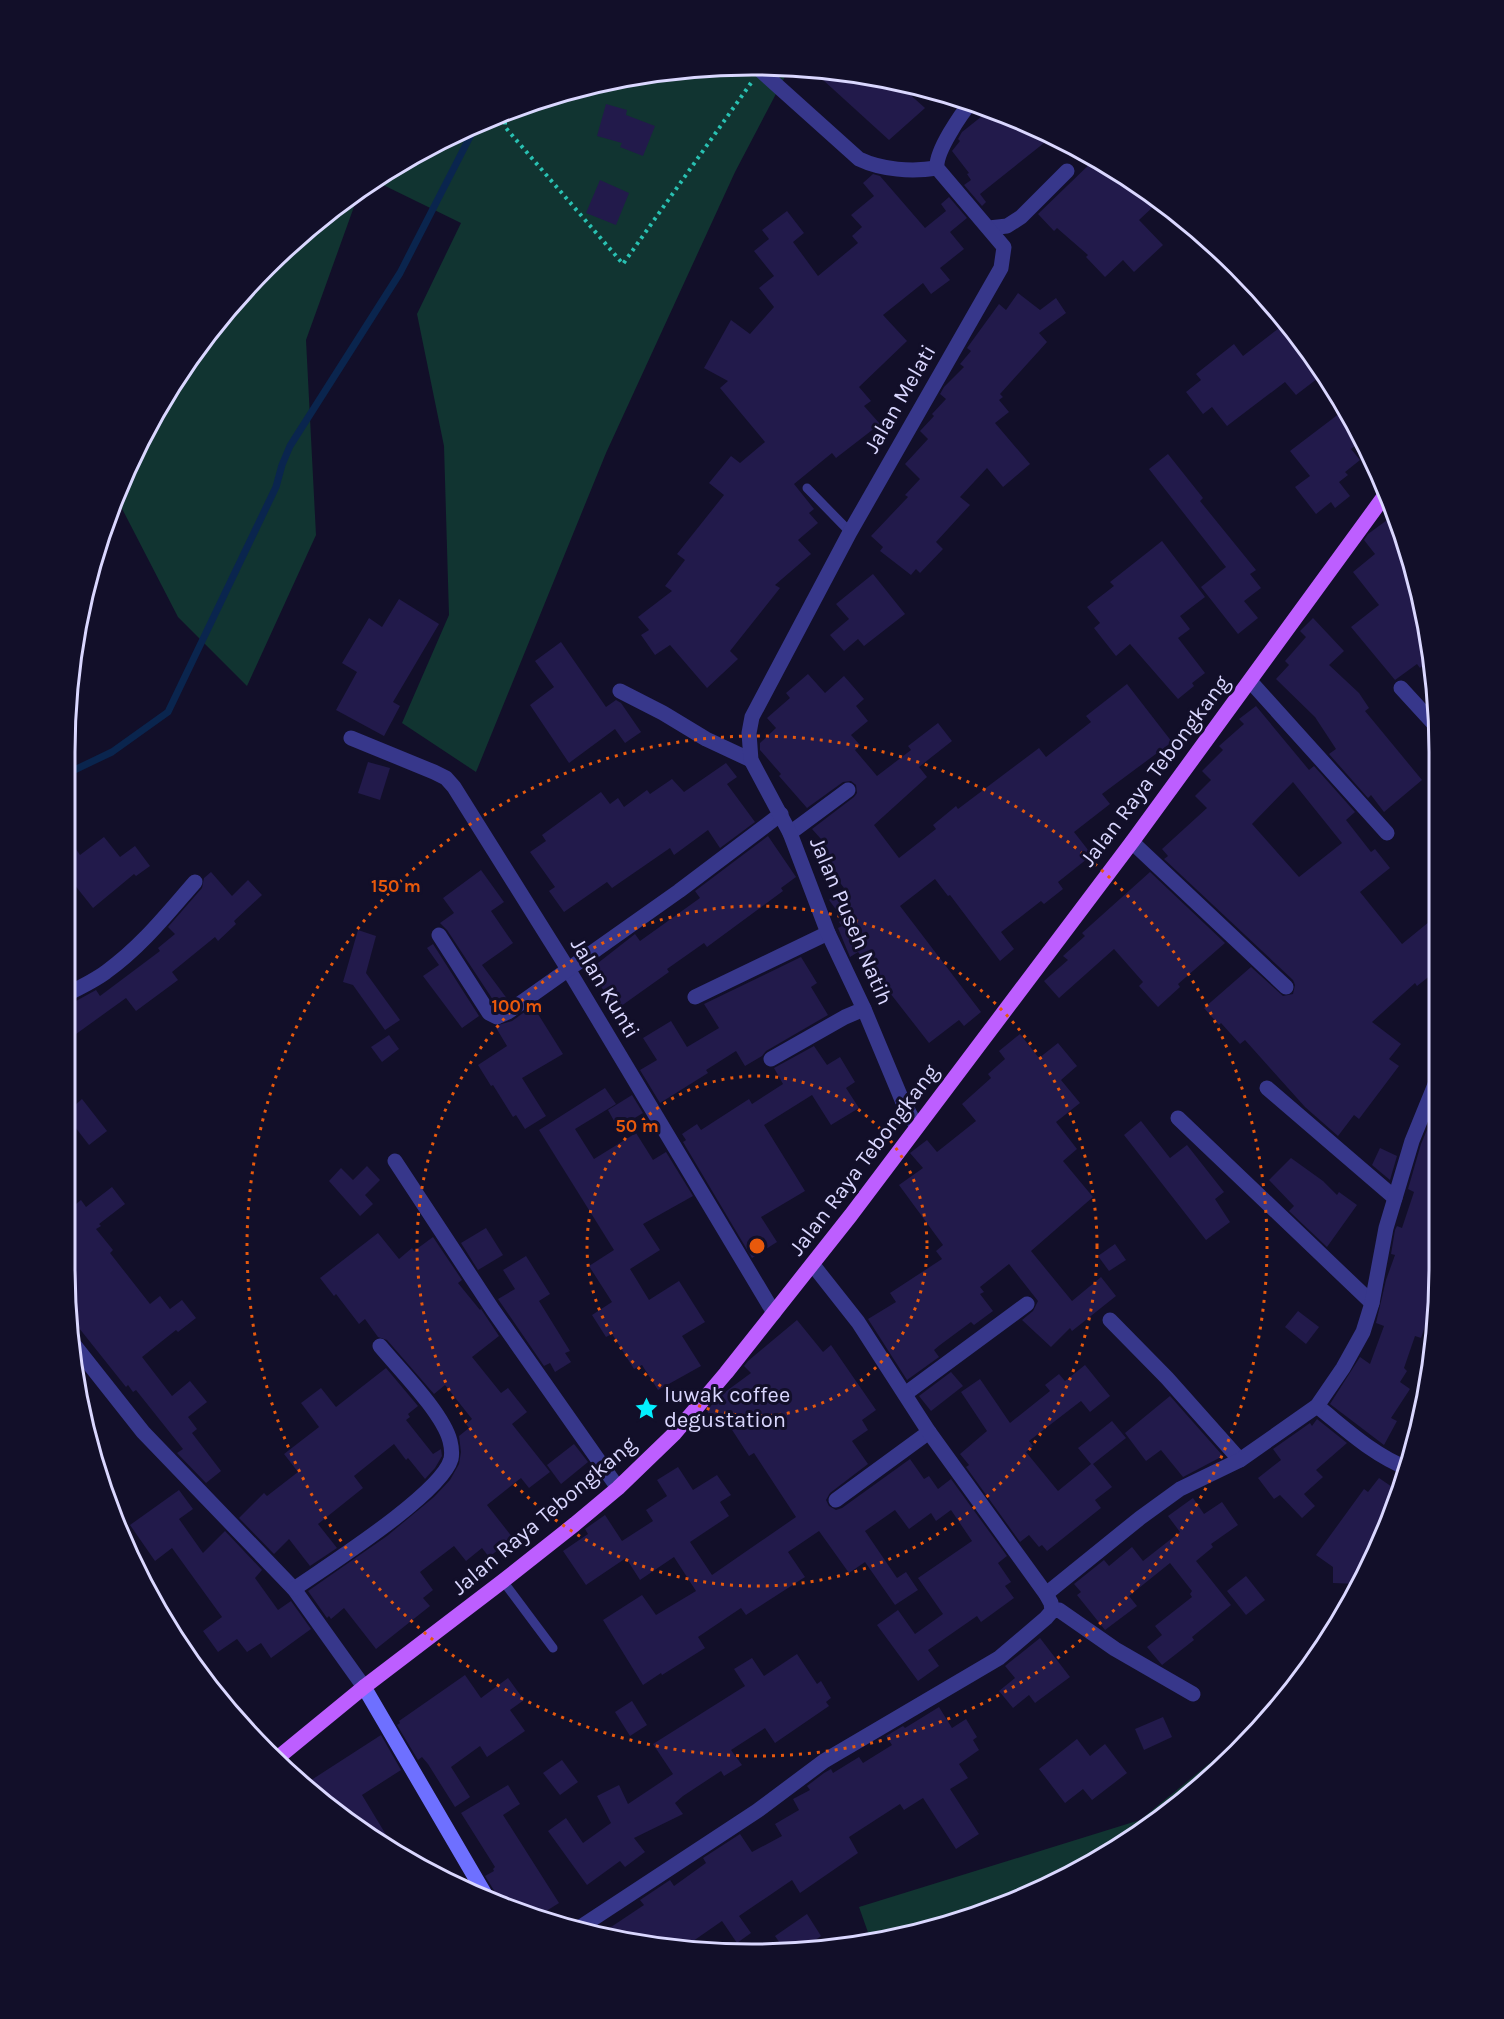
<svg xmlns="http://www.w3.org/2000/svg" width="1504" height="2019" viewBox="0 0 1504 2019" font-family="Karla,sans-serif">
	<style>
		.green { fill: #113431 }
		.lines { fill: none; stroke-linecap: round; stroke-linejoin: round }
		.stream { stroke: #0a254e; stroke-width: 7 }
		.building { fill: #221a4b; fill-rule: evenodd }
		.path { stroke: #29c1b2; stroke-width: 4; stroke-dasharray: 3 4.5; stroke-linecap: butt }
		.lane { stroke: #37378b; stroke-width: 9 }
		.street { stroke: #37378b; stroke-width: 15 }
		.secondary { stroke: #6e70ff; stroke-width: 15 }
		.primary { stroke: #bd5eff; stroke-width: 15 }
		.ring { fill: none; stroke: #e8590c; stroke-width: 3; stroke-dasharray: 3 6 }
		.labels { text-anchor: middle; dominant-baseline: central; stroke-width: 6; stroke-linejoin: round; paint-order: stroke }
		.street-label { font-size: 22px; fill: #dad7ff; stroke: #120f29 }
		.poi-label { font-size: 22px; fill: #dad7ff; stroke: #120f29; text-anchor: start }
		.rim { fill: none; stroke: #dad7ff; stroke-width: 3 }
		.centre { fill: #e8590c; stroke: #120f29; stroke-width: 3 }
		.ring-label { font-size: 18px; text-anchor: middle; font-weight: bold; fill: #e8590c; stroke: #120f29; stroke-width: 6; stroke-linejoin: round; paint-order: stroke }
	</style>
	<rect width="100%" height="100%" fill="#120f29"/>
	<g class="green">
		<polygon points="707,66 789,69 735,172 606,453 476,772 402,723 449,615 444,446 417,314 461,223 375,181 448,135 574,88"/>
		<polygon points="360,190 306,340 316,535 247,686 178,617 115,495 180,370 266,266 334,206"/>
		<polygon points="1317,1653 1269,1721 1170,1813 1056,1883 973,1918 870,1938 859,1907 1140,1820 1243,1736 1314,1654"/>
	</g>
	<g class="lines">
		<polyline class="stream" points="66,774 112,752 168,712 276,487 282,465 290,446 400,273 476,125"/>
	</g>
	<g class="building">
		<polygon points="811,69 842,70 897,83 925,108 889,140"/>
		<polygon points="606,104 627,110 626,115 655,126 643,156 620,147 622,143 597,136"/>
		<polygon points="991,109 1044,133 1044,143 980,194 986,202 982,206 964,185 971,180 967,174 969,173 952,151 960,141 958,139 962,132"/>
		<polygon points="1097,157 1139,187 1155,205 1139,220 1163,245 1134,272 1123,260 1105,277 1086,257 1088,255 1057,228 1054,231 1038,214"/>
		<polygon points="873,174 880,176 925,228 946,211 941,204 949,197 967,218 950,232 964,249 940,268 950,280 931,294 923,283 883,315 907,341 859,387 871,401 864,406 880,424 836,458 832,453 794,484 814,509 809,513 818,523 798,540 811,554 775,585 780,588 730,651 738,659 707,688 670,645 655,655 641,635 649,630 638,617 672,591 665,586 685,560 677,554 724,495 709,483 731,456 740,463 765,442 720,388 728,381 704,368 731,320 750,334 774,307 759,288 774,276 754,251 769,239 762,230 787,211 804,233 793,242 818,276 858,243 852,236 862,227 851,215 874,196 863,183"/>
		<polygon points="600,180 629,193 616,225 586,213"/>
		<polygon points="1018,293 1040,310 1056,298 1066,313 1039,333 1047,342 1000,394 1003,397 999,400 1009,412 995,423 1030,464 1003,487 987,468 960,497 970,505 936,542 943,549 920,573 916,569 911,575 880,551 883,547 871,536 908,497 905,495 920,479 905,464 928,439 920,431 934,416 932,414 946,399 940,394 944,387 964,367 960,364 971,351 967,348 999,304 1006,310"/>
		<polygon points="1283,325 1303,350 1306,348 1322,375 1296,395 1285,382 1227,426 1212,407 1203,414 1186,392 1201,380 1196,374 1234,344 1243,356"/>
		<polygon points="1340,413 1360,442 1351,449 1360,460 1345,472 1348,475 1339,482 1350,496 1335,508 1331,502 1316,514 1295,487 1310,476 1290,451"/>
		<polygon points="1168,454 1203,498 1200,501 1256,570 1250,574 1261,588 1244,601 1258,618 1238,634 1201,587 1226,567 1149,469"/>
		<polygon points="1394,515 1431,654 1431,659 1420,668 1417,664 1395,680 1351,627 1379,605 1353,572 1375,554 1364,540 1368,534"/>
		<polygon points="1162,541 1205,597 1180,616 1190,629 1178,638 1205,673 1192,683 1194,686 1178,699 1130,644 1116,656 1094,628 1100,623 1087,607 1114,586 1110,582"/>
		<polygon points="873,574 905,614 864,646 858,639 844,651 830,635 849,619 836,604"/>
		<polygon points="399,599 439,624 393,702 400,706 384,736 336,710 357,672 342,663 369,618 382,627"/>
		<polygon points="1313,618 1344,651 1329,665 1359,693 1369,708 1365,711 1422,780 1384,812 1371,795 1368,798 1329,754 1336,749 1315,717 1276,679 1289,665 1285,661 1306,637 1300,631"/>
		<polygon points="561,642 606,707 616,700 621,703 641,732 625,743 615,729 569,763 530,705 554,687 535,661"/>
		<polygon points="808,674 825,693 844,676 864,699 856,706 868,721 851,735 860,745 855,750 877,776 911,750 908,746 938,723 952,741 919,767 927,777 874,825 899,858 936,829 933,825 956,806 958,809 1039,748 1046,757 1091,722 1086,716 1127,684 1172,742 1102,794 1110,804 1074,832 1092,855 1058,882 1063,889 1044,904 1041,901 1001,932 1014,949 1000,961 950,895 948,896 935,879 900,906 981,1012 964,1026 959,1020 929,1043 858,952 850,957 838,928 842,926 839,922 843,919 829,900 844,888 812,846 821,839 812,829 854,797 857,793 856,785 851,781 843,782 807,808 779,776 781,774 760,750 760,743 776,728 767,718 790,698 786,693"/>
		<path d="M1256 706 1309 770 1314 766 1355 812 1346 820 1371 852 1375 849 1390 868 1360 892 1402 944 1435 917 1436 971 1417 986 1415 983 1372 1022 1401 1044 1389 1059 1399 1066 1359 1119 1354 1115 1338 1136 1305 1107 1245 1040 1240 1044 1221 1023 1219 1025 1204 1008 1251 967 1283 996 1293 994 1295 985 1293 980 1164 859 1168 856 1162 849 1207 808 1195 796 1211 780 1202 771 1223 750 1219 746 1244 724 1239 719ZM1293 782 1342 843 1299 877 1252 824Z"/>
		<polygon points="368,762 390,768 380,800 358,793"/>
		<polygon points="726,763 737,777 727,784 755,822 720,848 708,830 674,855 670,848 612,888 607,882 564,912 549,891 555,887 530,852 546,841 542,835 601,792 610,804 618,798 624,807 647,790 650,794 672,779 684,792"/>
		<polygon points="66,834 80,855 104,837 120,857 135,846 150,866 136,876 134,874 93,908 66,874"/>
		<polygon points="768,836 796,877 781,888 783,891 707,947 704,943 667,969 669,972 617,1009 589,970 635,934 640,941 700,898 695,891"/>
		<polygon points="481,870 504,902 491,911 513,943 482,965 508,1000 497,1006 447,930 440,923 454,913 443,898"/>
		<polygon points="211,872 232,896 248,880 262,895 234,921 236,924 218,941 215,937 172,972 178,980 136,1011 126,998 65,1042 65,1007 96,990 100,996 160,951 158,948 175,934 168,927 202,888 204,878"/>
		<polygon points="1150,872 1225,943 1178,984 1180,987 1158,1007 1139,986 1143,982 1114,949 1059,998 1044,981 1068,960 1063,956 1085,936 1082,933"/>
		<polygon points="358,930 376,936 366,973 400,1020 385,1030 353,985 343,982"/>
		<polygon points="433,944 479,1016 462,1028 423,976 439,965 427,948"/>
		<polygon points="801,957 817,983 811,987 828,1015 766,1051 762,1056 745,1066 736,1051 706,1070 708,1073 660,1103 640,1070 657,1060 643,1038 671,1021 687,1047 719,1028 704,1004"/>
		<polygon points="533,1006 563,1054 522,1078 546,1116 525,1129 516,1115 513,1117 493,1085 491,1086 478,1065 507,1046 495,1026 512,1021"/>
		<polygon points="1020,1034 1039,1058 1058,1043 1077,1066 1061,1080 1080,1103 1056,1122 1077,1149 1063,1161 1093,1197 1031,1251 1072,1301 1101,1277 1116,1296 1072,1331 1070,1328 1051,1347 1022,1320 1033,1311 1038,1301 1009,1264 980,1287 984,1292 980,1294 993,1311 974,1325 971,1322 940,1345 934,1350 939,1357 907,1380 868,1319 896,1302 890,1293 942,1259 936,1251 943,1245 899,1185 923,1168 910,1153 927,1140 937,1152 976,1121 962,1104 991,1078 988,1074 1005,1059 999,1051"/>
		<polygon points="389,1035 399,1049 382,1062 371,1047"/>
		<polygon points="814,1046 827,1065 840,1057 855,1082 846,1088 859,1108 831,1125 812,1095 764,1125 805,1191 761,1217 777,1242 752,1258 683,1142 686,1140 682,1134 697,1124 701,1130 749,1099 752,1104 783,1084 774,1068"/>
		<polygon points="605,1088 616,1104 575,1129 594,1159 636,1133 653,1160 666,1152 693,1196 643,1224 660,1250 630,1269 649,1300 679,1281 705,1322 682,1336 701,1366 658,1390 642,1365 634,1369 612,1334 606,1337 592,1315 612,1302 589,1266 614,1250 539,1130"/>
		<polygon points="632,1095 643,1113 618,1128 608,1110"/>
		<polygon points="82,1099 107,1131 89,1145 65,1114"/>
		<polygon points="1437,1106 1438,1289 1421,1338 1415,1336 1404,1368 1407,1371 1400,1382 1410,1389 1391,1418 1397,1421 1384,1445 1330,1404 1360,1357 1370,1364 1384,1326 1376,1323 1386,1280 1395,1255 1391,1254 1395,1230 1397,1226 1402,1228 1414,1192 1408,1189 1421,1144"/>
		<polygon points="1141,1121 1170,1158 1187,1145 1224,1192 1215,1199 1230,1222 1206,1240 1124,1135"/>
		<polygon points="1380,1148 1397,1156 1390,1180 1372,1165"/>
		<polygon points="1291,1158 1323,1181 1337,1195 1339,1192 1357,1205 1327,1247 1289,1211 1294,1206 1269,1180"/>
		<polygon points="367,1166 380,1180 365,1195 373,1204 360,1216 329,1181 341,1168 353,1180"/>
		<polygon points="112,1187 125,1204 99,1224 101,1226 96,1229 113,1250 110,1253 150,1304 160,1296 170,1309 182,1300 196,1318 178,1332 176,1330 142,1357 172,1396 190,1381 207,1402 188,1417 197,1429 192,1433 221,1471 206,1483 177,1453 183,1449 136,1390 133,1392 128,1385 126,1387 79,1328 73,1333 64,1267 65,1213 81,1200 86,1207"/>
		<polygon points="486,1228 503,1255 478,1270 461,1243"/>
		<polygon points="378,1233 399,1259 412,1248 414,1251 433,1237 462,1280 458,1283 480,1310 481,1309 499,1336 472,1357 501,1393 508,1388 527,1412 512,1424 550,1472 529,1488 521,1478 487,1505 513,1538 489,1557 482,1548 466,1561 454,1546 420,1572 433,1590 423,1598 430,1606 376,1649 344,1608 331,1619 329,1616 327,1618 308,1591 387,1536 434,1497 450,1480 459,1464 461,1452 459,1436 469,1428 466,1424 472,1419 445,1385 434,1394 387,1340 378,1337 365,1319 359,1324 336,1294 334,1296 320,1278"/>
		<polygon points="1115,1244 1126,1260 1109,1271 1098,1256"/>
		<polygon points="526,1256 550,1294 539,1301 570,1351 565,1353 571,1362 555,1372 550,1363 544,1366 498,1299 515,1289 503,1270"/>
		<polygon points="1298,1311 1319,1327 1306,1344 1285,1327"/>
		<polygon points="797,1320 823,1352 831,1345 876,1410 862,1420 868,1430 852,1441 868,1464 830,1493 826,1500 829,1506 836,1510 842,1508 910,1459 924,1479 929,1476 938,1489 951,1479 1007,1556 998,1563 1011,1582 1005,1586 1014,1598 981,1622 977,1616 928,1650 939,1666 918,1681 877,1625 898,1610 915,1634 943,1614 918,1578 972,1541 951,1510 936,1521 931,1513 909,1529 895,1510 865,1531 897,1578 906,1572 918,1590 895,1605 865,1562 849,1573 819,1531 788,1552 805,1577 746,1615 741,1608 698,1637 705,1648 662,1675 661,1673 643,1685 603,1620 642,1595 656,1615 696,1591 674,1557 640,1580 626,1558 586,1585 563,1551 588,1534 585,1529 605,1515 622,1541 653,1521 646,1510 667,1496 657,1480 678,1467 693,1490 717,1475 731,1495 720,1502 729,1516 690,1542 712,1575 796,1517 754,1453 749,1456 725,1419 716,1425 707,1411 717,1398 751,1373 744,1366 748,1361"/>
		<polygon points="1085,1365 1110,1396 1090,1412 1081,1401 1029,1441 1033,1446 1026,1452 1058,1491 1091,1464 1078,1448 1112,1421 1126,1438 1093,1464 1112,1487 1095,1500 1101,1508 1047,1551 1042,1545 1039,1547 1029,1535 1020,1542 966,1467 969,1465 960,1454 987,1431 961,1392 980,1379 1010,1423 1050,1391 1045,1385 1059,1374 1065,1381"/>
		<polygon points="386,1368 418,1406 408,1414 410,1417 406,1420 433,1454 441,1449 442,1456 435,1468 425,1479 408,1458 406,1460 394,1444 354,1476 363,1488 318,1524 337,1548 310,1566 289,1539 274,1554 239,1518 264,1493 267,1496 298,1472 284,1454 319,1427 301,1403 321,1388 336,1407"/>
		<polygon points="951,1372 963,1386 931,1411 919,1396"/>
		<polygon points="1170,1396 1223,1456 1183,1477 1161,1450 1146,1461 1125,1433"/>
		<polygon points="1317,1419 1347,1443 1316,1470 1323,1477 1304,1494 1315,1506 1302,1518 1280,1495 1274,1499 1258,1478 1281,1460 1273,1449 1310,1423 1312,1426"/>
		<polygon points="574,1444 588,1462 561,1484 547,1465"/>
		<polygon points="1379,1478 1401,1493 1360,1584 1333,1583 1333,1567 1316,1555 1364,1489 1368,1492"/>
		<polygon points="179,1490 193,1509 179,1519 203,1553 225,1531 262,1570 255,1578 278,1610 291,1601 311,1629 271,1658 261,1643 247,1652 237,1639 218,1652 203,1631 222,1617 172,1548 155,1561 130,1525"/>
		<polygon points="1193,1498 1204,1514 1222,1502 1238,1525 1211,1544 1213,1547 1196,1561 1231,1605 1192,1637 1194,1640 1162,1665 1147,1647 1162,1635 1155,1626 1192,1597 1190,1594 1192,1591 1170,1563 1129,1596 1137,1606 1105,1630 1077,1595 1081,1592 1074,1584 1104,1560 1109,1566 1132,1547 1143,1561 1180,1532 1168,1516"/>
		<polygon points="1246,1576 1265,1600 1246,1615 1227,1591"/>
		<polygon points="1040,1638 1070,1677 1035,1703 1029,1695 1013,1708 999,1691 1015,1678 1005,1666"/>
		<polygon points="797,1654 817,1684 821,1681 831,1698 826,1702 829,1706 775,1743 765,1728 731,1750 742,1765 724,1776 721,1771 683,1796 675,1803 683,1814 634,1838 645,1852 625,1867 620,1861 587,1885 548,1831 566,1818 583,1843 611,1823 597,1796 619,1785 628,1804 673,1774 653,1744 745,1686 734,1669 752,1658 764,1676"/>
		<polygon points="465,1675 481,1698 508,1678 524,1700 510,1710 525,1731 487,1757 480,1746 451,1767 470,1797 455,1807 428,1764 422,1757 418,1760 397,1725 400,1723 399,1721"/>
		<polygon points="632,1701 647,1725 630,1736 615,1712"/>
		<polygon points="939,1707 952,1728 966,1719 977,1737 973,1740 979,1750 959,1764 968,1778 950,1789 979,1834 956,1849 923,1798 904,1810 900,1804 849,1837 858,1853 800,1893 792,1880 739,1916 751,1933 737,1943 722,1921 686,1946 618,1941 599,1935 644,1905 640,1900 670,1880 674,1886 706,1863 703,1858 740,1834 752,1852 782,1836 775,1824 799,1810 793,1799 810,1790 807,1786 824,1773 831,1769 833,1773 859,1757 863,1763 892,1745 886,1736 903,1726 905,1728"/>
		<polygon points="1163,1717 1172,1737 1144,1750 1135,1729"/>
		<polygon points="381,1735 401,1770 362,1795 394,1848 302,1786"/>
		<polygon points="1077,1739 1090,1756 1105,1744 1127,1773 1092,1800 1083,1789 1065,1803 1039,1769"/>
		<polygon points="562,1760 578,1782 560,1795 543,1773"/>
		<polygon points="508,1785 520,1804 503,1815 559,1903 540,1915 495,1900 495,1892 485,1876 494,1871 493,1869 495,1867 461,1813"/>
		<polygon points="807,1914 821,1936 797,1953 786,1952 775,1936"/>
	</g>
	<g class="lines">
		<polyline class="path" points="505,114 505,127 623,264 751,83"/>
		<g class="lane">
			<polyline points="807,488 850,532"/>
			<polyline points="503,1581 553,1648"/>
		</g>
		<g class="street">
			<path d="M760 70 859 159C882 170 912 172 937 168"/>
			<polyline points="989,228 1007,226 1021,217 1067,171"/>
			<polyline points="1250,681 1387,833"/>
			<polyline points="1401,688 1434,724"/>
			<polyline points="620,691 663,713 706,739 751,760"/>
			<polyline points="351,738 434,772 446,778 454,787 568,969 774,1313"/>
			<polyline points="790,833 848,790"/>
			<polyline points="1132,842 1286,987"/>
			<polyline points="439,935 489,1013 497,1017 508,1012 679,891 781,814"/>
			<path d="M65 995C79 988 94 981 106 972 141 947 167 914 195 882"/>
			<polyline points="695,997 828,933"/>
			<polyline points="771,1059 845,1017 864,1009"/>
			<polyline points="1267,1088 1395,1198"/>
			<polyline points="1178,1118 1372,1303"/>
			<path d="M917 1127 902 1100 864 1009 828 933 790 833 751 760 749 733 752 717 850 532 1001 268 1004 247 937 168C935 152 961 114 972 101"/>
			<polyline points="395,1161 493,1310 618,1488"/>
			<polyline points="1110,1320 1167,1378 1240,1460"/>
			<polyline points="75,1346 143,1432 294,1589 364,1687"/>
			<polyline points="905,1394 1027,1304"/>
			<path d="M1317 1406C1346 1429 1373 1455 1407 1468"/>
			<polyline points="836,1500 929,1432"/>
			<path d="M294 1589C327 1566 441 1494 451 1459 452 1454 451 1445 450 1441 443 1413 399 1369 380 1346"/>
			<polyline points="1046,1594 1140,1518 1180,1489 1240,1460 1317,1406 1343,1368 1363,1332 1372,1303 1386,1228 1395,1198 1412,1141 1436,1082"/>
			<polyline points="1052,1611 1059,1610 1115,1649 1193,1694"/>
			<polyline points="579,1928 757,1811 824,1761 999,1658 1046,1618 1052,1611 1051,1603 1046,1594 929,1432 858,1322 813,1265"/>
		</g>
		<polyline class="secondary" points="364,1687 486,1896"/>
		<polyline class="primary" points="275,1760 364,1687 503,1581 575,1524 618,1488 675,1433 726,1373 851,1215 1132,842 1388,491"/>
	</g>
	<g class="ring">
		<circle cx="757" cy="1246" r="170"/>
		<circle cx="757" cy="1246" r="340"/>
		<circle cx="757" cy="1246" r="510"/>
	</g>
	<defs>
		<symbol id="sight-bare" viewBox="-9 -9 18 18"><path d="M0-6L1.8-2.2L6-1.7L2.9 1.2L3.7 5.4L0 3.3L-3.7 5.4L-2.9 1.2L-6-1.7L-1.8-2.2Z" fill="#03efff" stroke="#120f29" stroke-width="2.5" paint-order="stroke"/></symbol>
	</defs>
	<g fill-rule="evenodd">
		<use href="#sight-bare" x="630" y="1392" width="33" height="33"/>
	</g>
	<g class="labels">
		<g class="street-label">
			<text transform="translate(900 399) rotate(-60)">Jalan Melati</text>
			<text transform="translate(1155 771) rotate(-53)">Jalan Raya Tebongkang</text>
			<text transform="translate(851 921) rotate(67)">Jalan Puseh Natih</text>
			<text transform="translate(605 988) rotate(59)">Jalan Kunti</text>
			<text transform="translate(864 1160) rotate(-53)">Jalan Raya Tebongkang</text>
			<text transform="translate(544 1516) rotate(-40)">Jalan Raya Tebongkang</text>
		</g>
		<g class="poi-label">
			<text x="664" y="1395">luwak coffee<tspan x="664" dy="25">degustation</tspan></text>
		</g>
	</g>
	<path d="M0 0H1504V2019H0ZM752 75H752A677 677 0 0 1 1429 752V1267A677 677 0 0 1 752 1944H752A677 677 0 0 1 75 1267V752A677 677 0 0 1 752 75Z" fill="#120f29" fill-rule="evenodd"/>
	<path class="rim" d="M752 75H752A677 677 0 0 1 1429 752V1267A677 677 0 0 1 752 1944H752A677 677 0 0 1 75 1267V752A677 677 0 0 1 752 75Z"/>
	<circle cx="757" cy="1246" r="9" class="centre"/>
	<g class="ring-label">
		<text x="396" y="892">150 m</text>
		<text x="517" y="1012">100 m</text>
		<text x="637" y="1132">50 m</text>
	</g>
</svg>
